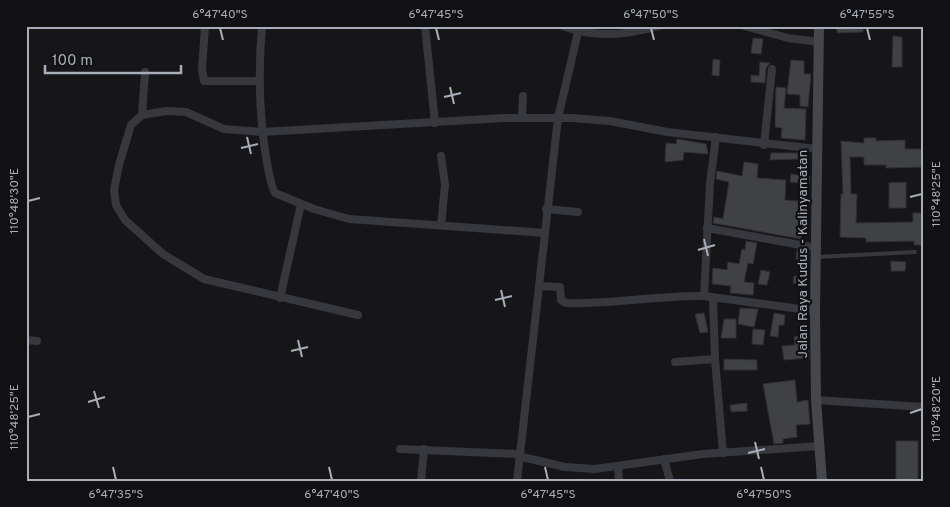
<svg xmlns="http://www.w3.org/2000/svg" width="950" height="507" viewBox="0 0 950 507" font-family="Overpass,sans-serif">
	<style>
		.building { fill: #404145; stroke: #303034 }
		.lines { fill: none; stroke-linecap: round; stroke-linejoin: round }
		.service { stroke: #37383d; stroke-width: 4 }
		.minor { stroke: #37383d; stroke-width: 8 }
		.secondary { stroke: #45474d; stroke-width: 10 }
		.ticks { fill: none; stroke: #a8adb8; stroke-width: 2 }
		.labels { text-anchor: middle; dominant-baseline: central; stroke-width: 4.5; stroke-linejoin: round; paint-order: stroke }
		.street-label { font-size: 14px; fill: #a8adb8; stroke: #111113 }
		.neatline { fill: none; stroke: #a8adb8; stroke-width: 2 }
		.ticks-label { font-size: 12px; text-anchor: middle; fill: #a8adb8 }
	</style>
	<rect width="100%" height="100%" fill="#161618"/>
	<g class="building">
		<polygon points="837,26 863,26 863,32 837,33"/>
		<polygon points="893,36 902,37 902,67 892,67"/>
		<polygon points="753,38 763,39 761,54 751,53"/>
		<polygon points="713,59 720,60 719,76 712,75"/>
		<polygon points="791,60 804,61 804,74 811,74 808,107 800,106 800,95 787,94"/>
		<polygon points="760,62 770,63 766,68 765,83 751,82 751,75 759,76"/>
		<polygon points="776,87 786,88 784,108 806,109 805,140 781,138 782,128 775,127"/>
		<polygon points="864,138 876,138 876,141 905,140 905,149 924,149 924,167 886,168 886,165 864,165 864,157 850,157 851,194 857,194 856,223 913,222 913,213 924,213 924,245 914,245 914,241 866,242 866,238 840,237 841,194 843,194 841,141 864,143"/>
		<polygon points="677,139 706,144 708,154 684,152 683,160 665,162 666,143 676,144"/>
		<polygon points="771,153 798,153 798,159 770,160"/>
		<polygon points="744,162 758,164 757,178 786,180 785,200 809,202 808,211 805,211 801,239 713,223 714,217 723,219 729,182 716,179 717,171 742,176"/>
		<polygon points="791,174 810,177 809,184 790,182"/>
		<polygon points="906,182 906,208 889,208 889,183"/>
		<polygon points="746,241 757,243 753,264 748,263 744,282 754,283 753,295 730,293 731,286 712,284 713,268 727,270 728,262 739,264 742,249 745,250"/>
		<polygon points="797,250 809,252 809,260 796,259"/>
		<polygon points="891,261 906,262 905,271 891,271"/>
		<polygon points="761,270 770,272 767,285 758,284"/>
		<polygon points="794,276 807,278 806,285 793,283"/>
		<polygon points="740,308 758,309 754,327 738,324"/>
		<polygon points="704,313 708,332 700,333 695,314"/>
		<polygon points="774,313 785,315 784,325 779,325 778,337 770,336"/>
		<polygon points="724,319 736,319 736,338 721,338"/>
		<polygon points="753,329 765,330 763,345 752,344"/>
		<polygon points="808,335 809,358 784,360 782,346 795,345 794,337"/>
		<polygon points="724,359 757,360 757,370 724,370"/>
		<polygon points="795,380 797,402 808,400 810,424 796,425 797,437 783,439 783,443 774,444 763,384"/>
		<polygon points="747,403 747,411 731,412 730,405"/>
		<rect x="896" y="441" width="22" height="40"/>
	</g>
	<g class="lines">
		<polyline class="service" points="817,257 915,252"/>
		<g class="minor">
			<polyline points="205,26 202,69 204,81 259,81"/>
			<path d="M262 26C258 72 259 117 267 163 269 172 270 184 275 193L314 209 349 219 545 233"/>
			<polyline points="425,26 435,123"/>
			<path d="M563 26C593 38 628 35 659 26"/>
			<polyline points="744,26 788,38 819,42"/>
			<polyline points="142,115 145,72"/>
			<polyline points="522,117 523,96"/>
			<polyline points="716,137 710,183 704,296 815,311"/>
			<polyline points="764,145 772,69"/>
			<polyline points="546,209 578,212"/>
			<polyline points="441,225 445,185 441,156"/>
			<polyline points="707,228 817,248"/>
			<path d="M539 286 560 287 561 300 566 303C613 305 657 295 704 296"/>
			<polyline points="280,298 301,204"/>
			<polyline points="713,299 715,359 723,453"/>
			<polyline points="358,315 204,279 163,254 125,220 116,205 114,190 119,165 131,125 142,115 166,111 186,112 224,129 262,132 504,118 571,118 610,121 667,132 817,149"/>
			<polyline points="26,340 37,341"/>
			<polyline points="675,362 715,359"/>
			<polyline points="816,400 924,407"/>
			<polyline points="400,449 518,454"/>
			<polyline points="518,456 565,467 595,469 703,454 819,446"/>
			<polyline points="664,459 670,481"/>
			<polyline points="618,466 619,481"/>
			<polyline points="421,481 424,449"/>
			<polyline points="517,481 558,118 578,32"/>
		</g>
		<polyline class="secondary" points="819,26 815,311 816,400 822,481"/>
	</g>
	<path class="ticks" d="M220 28 223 40M436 28 439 40M651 28 654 40M867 28 870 40M450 87 454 104M444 97 461 93M247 137 251 154M241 148 258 144M910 197 922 194M28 201 40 198M704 239 708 256M698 250 715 245M501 290 505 307M495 300 512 296M298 340 302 357M291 351 308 347M94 391 99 408M88 402 105 397M910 413 922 409M28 417 40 414M755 442 759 459M748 453 765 449M113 467 116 480M329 467 332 480M545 467 548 480M761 467 764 480"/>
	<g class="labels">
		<g class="street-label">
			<text transform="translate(803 254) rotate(-90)">Jalan Raya Kudus - Kalinyamatan</text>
		</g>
	</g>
	<rect width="950" height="507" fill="none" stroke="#111113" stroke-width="55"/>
	<path d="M45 65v8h136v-8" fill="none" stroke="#a8adb8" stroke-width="2.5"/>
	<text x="52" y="65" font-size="15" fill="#a8adb8" stroke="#111113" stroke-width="4" paint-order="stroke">100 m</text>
	<rect x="28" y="28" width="894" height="452" class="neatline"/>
	<g class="ticks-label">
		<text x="220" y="18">6°47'40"S</text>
		<text x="436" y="18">6°47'45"S</text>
		<text x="651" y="18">6°47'50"S</text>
		<text x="867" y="18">6°47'55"S</text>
		<text transform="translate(936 194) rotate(-90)" y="4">110°48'25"E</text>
		<text transform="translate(14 201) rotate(-90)" y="4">110°48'30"E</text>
		<text transform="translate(936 409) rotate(-90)" y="4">110°48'20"E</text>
		<text transform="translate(14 417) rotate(-90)" y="4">110°48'25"E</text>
		<text x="116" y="498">6°47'35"S</text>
		<text x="332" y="498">6°47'40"S</text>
		<text x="548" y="498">6°47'45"S</text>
		<text x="764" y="498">6°47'50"S</text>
	</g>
</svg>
